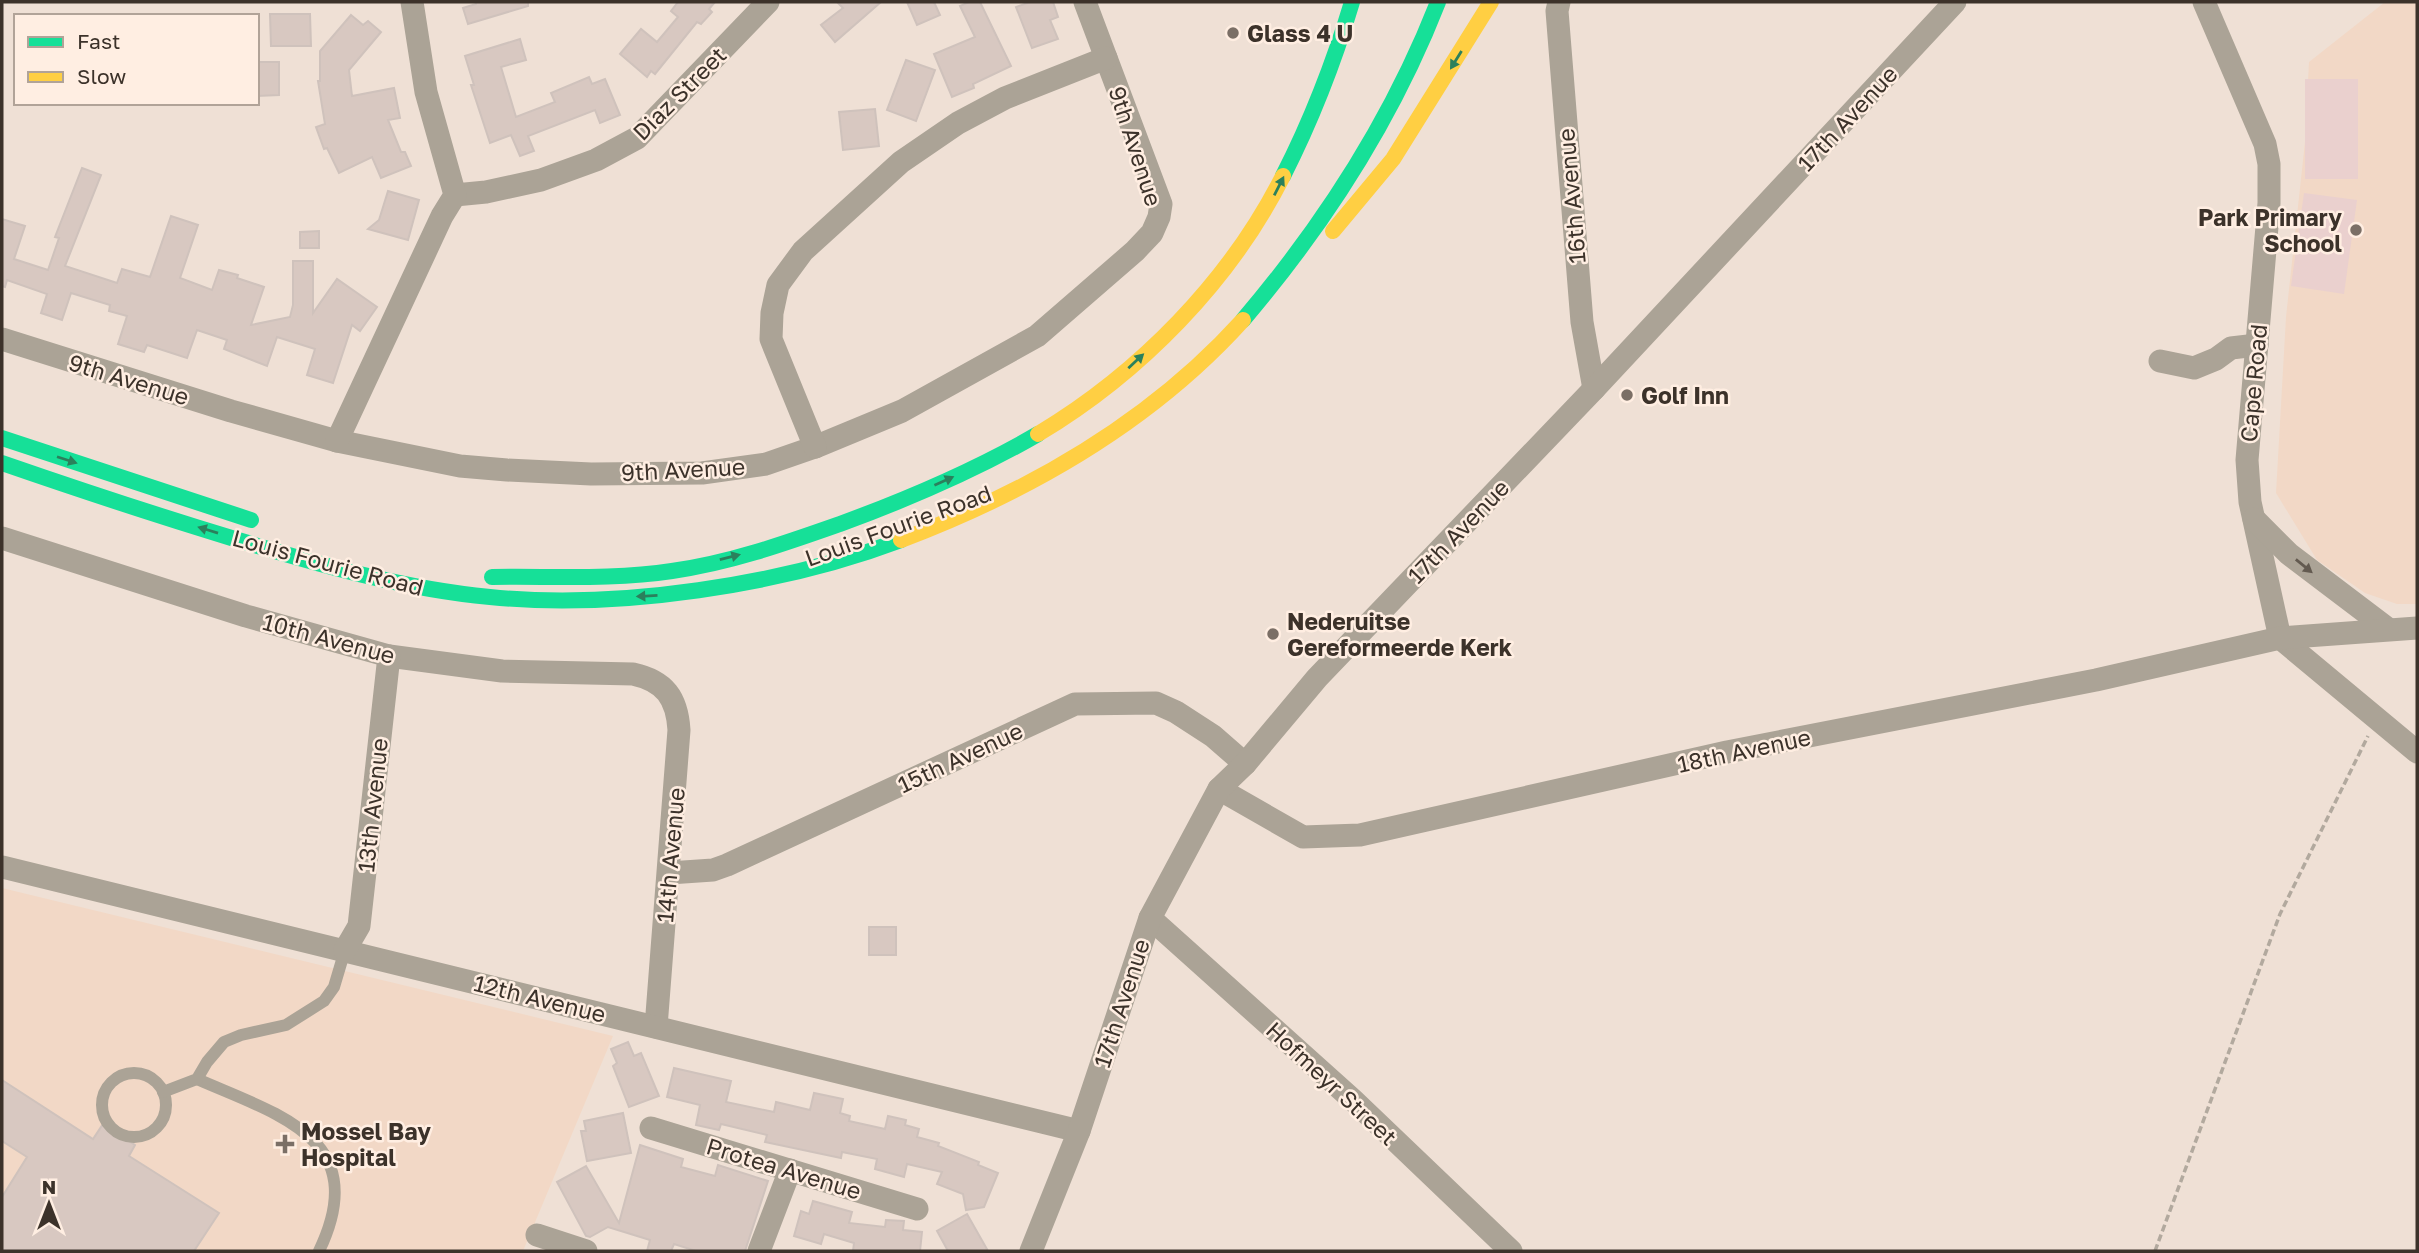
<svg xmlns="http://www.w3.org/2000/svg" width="2419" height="1253" viewBox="0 0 2419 1253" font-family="'Golos Text',sans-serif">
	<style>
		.built { fill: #f2d8c6 }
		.green { fill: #ead0ce }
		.building { fill: #d8c8c1; stroke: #cfc2bc; stroke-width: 2 }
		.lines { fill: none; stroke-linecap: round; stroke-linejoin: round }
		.path { stroke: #b2a99e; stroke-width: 3.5; stroke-dasharray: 7 3.5; stroke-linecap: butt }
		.lane { stroke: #aba396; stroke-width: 12 }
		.street { stroke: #aba396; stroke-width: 23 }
		.fast { stroke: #16e098; stroke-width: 16 }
		.slow { stroke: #ffcf43; stroke-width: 16 }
		.oneway { fill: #2b805c }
		.oneway2 { fill: #635a50 }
		.poi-dot { fill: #7b6f66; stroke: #ffeee2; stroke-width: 2.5 }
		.labels { text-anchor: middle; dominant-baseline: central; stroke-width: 5; stroke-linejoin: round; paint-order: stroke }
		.poi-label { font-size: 23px; font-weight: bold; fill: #3c322a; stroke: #ffeee2; text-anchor: start }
		.street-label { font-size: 23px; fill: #3c322a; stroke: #ffeee2 }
	</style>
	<rect width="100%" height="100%" fill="#efe0d5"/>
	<g class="built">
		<polygon points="2385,2 2417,2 2417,604 2397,604 2365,593 2317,560 2276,493 2286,317 2305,142 2309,62"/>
		<polygon points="2,888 613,1036 523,1251 2,1251"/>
	</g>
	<g class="green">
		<rect x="2305" y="79" width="53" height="100"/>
		<polygon points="2304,193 2357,200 2344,294 2291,286"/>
	</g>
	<g class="building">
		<polygon points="476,2 528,2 528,6 468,24 463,8 476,4"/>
		<polygon points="678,2 715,2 709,9 712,12 701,24 697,22 655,74 651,71 647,77 620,54 641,29 657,42 678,17 671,11"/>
		<polygon points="837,2 881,2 835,42 821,25 843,8"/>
		<polygon points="907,2 934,2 940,15 917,25"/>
		<polygon points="969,2 980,2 1011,66 973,84 974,88 952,97 934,54 975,37 960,6"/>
		<polygon points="1030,2 1053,2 1058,17 1050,20 1058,39 1032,48 1016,7"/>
		<polygon points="270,14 310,14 311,46 271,46"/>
		<polygon points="351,15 363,25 368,21 381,32 349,70 352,96 394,88 400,118 388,120 401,152 405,152 411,166 381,178 372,157 339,173 327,148 324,149 316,127 325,124 318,81 320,81 320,51"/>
		<polygon points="520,39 526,60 501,67 516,117 555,102 551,93 589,77 592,84 605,79 620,115 600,123 595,110 528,136 534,151 520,156 511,135 490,143 471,85 474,85 465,56"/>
		<polygon points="906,60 935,70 916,121 887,110"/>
		<polygon points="257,62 279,62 279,95 257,96"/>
		<polygon points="875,109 879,146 843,150 839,112"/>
		<polygon points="82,168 101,175 65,266 117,283 122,269 150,277 171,216 198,225 180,278 212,290 219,270 238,275 237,278 264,287 251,325 290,317 293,305 293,261 313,261 313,313 337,279 377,307 360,331 352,325 333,383 307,375 315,349 277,337 267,366 224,349 227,340 197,330 187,358 147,345 144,352 118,344 127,316 109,311 110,305 71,293 62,320 41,313 47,294 7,280 5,287 2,286 2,219 25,226 14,259 48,270 59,238 55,237"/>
		<polygon points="388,191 419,200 408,240 368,229 379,220"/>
		<polygon points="319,231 319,248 300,248 300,232"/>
		<rect x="869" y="927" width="27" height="28"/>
		<polygon points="628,1042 634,1056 641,1053 659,1096 629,1107 613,1066 617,1063 611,1049"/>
		<polygon points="674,1068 731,1081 726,1102 774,1112 776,1102 810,1110 814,1093 843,1099 840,1113 850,1116 849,1121 885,1129 888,1116 906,1120 905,1125 919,1129 917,1137 939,1143 938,1146 979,1162 978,1165 998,1173 984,1207 966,1210 963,1194 937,1184 942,1172 907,1164 904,1177 875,1169 877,1159 842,1152 841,1158 765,1142 767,1135 721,1124 719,1130 696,1125 700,1105 667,1097"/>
		<polygon points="2,1080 93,1139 103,1124 135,1145 129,1156 219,1213 194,1251 2,1251 2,1197 27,1157 2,1141"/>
		<polygon points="623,1113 631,1153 587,1161 581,1131 586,1131 584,1121"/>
		<polygon points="640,1145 683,1159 681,1167 715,1176 718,1165 768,1181 745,1251 696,1251 674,1244 671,1251 647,1251 650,1240 608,1227 590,1237 586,1236 557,1182 586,1166 619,1223"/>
		<polygon points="813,1201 852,1212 849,1223 885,1227 886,1220 904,1221 903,1230 922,1232 920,1251 853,1251 854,1243 824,1234 821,1244 794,1236 801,1211 809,1214"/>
		<polygon points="967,1214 988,1251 948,1251 937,1231"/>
	</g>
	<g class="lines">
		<polyline class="path" points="2155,1251 2280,914 2368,736"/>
		<g class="lane">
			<circle cx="134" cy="1105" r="32"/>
			<path d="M197 1079C279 1115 373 1139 319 1251"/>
			<polyline points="163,1092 197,1079 207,1062 224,1042 241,1035 286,1025 324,1001 334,987 345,950"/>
		</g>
		<g class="street">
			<polyline points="1559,2 1557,11 1561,61 1582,322 1594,389"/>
			<polyline points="2204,2 2265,144 2269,164 2269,203 2247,460 2250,502 2280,638"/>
			<polyline points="455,195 486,192 541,180 596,160 637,138 768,2"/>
			<polyline points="2,339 231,411 337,441 460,466 507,470 591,474 702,473 766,464 815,447 902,411 1037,336 1135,251 1152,233 1159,217 1161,204 1085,2"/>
			<polyline points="2160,361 2194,368 2216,359 2231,348 2257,345"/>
			<polyline points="337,441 442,216 455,195 426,92 412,2"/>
			<polyline points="815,447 771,339 772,313 778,285 803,251 901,162 958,123 1005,98 1106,58"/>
			<polyline points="2254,519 2289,554 2388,629"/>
			<path d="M2 538 246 616 389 656 502 671 633 674C665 681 677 698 679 730L656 1027"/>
			<polyline points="2280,638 2417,752"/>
			<polyline points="1219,789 1303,837 1360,835 1727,752 2096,680 2280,638 2417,628"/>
			<polyline points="2,867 1079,1131"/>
			<polyline points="669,873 713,870 727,865 1075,704 1156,703 1176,712 1213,736 1245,764"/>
			<polyline points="1150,918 1353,1100 1511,1251"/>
			<polyline points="345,950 359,926 389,656"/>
			<polyline points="651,1128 917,1209"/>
			<polyline points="537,1235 586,1251"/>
			<polyline points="759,1251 790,1170"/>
			<polyline points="1031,1251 1079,1131 1150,918 1219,789 1245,764 1317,678 1594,389 1955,2"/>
		</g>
		<g class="fast">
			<path d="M1283 176C1312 119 1334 62 1352 2"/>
			<path d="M1243 320C1323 226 1393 117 1438 2"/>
			<polyline points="2,438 251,520"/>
			<path d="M2 463C80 490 159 516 238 540 321 565 404 589 490 597 617 610 782 585 901 540"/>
			<path d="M492 577C552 576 613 580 672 571 730 563 786 543 840 524 908 499 976 470 1038 434"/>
		</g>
		<g class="slow">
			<polyline points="1333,231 1393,159 1491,2"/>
			<path d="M1038 434C1140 373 1230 281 1283 176"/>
			<path d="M901 540C1028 492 1151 422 1243 320"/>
		</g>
	</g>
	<defs><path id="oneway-solid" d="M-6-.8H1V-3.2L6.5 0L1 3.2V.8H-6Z" transform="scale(1.75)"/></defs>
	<g class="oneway">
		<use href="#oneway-solid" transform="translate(1456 60) rotate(122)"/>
		<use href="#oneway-solid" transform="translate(1279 186) rotate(-63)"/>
		<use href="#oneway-solid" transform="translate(1136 361) rotate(-43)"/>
		<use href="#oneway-solid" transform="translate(67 460) rotate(18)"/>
		<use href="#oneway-solid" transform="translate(944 481) rotate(-24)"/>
		<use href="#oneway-solid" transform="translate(208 530) rotate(-163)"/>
		<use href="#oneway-solid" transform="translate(730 557) rotate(-14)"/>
		<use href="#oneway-solid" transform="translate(647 596) rotate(177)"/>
	</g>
	<use class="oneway2" href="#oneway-solid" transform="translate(2304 566) rotate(39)"/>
	<g class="poi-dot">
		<circle cx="1233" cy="33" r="7"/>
		<circle cx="2356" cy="230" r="7"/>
		<circle cx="1627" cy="395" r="7"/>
		<circle cx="1273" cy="634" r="7"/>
		<path d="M281.5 1133.5h7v7h7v7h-7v7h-7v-7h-7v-7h7z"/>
	</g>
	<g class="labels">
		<g class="poi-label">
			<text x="1247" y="33">Glass 4 U</text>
			<text x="2342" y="217" text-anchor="end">Park Primary<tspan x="2342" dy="26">School</tspan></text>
			<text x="1641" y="395">Golf Inn</text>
			<text x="1287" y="621">Nederuitse<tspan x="1287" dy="26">Gereformeerde Kerk</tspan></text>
			<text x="301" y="1131">Mossel Bay<tspan x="301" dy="26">Hospital</tspan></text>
		</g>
		<g class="street-label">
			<text transform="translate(679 93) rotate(-45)">Diaz Street</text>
			<text transform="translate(1847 118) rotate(-47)">17th Avenue</text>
			<text transform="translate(1136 146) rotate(72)">9th Avenue</text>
			<text transform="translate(1571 196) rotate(-95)">16th Avenue</text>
			<text transform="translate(129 379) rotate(17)">9th Avenue</text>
			<text transform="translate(2253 383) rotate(-85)">Cape Road</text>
			<text transform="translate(683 469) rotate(-3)">9th Avenue</text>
			<text transform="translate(898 525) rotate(-20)">Louis Fourie Road</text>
			<text transform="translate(1458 531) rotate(-46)">17th Avenue</text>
			<text transform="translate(328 562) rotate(15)">Louis Fourie Road</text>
			<text transform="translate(329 638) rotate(15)">10th Avenue</text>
			<text transform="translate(1744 750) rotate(-12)">18th Avenue</text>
			<text transform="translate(960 757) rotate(-25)">15th Avenue</text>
			<text transform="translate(372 805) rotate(-84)">13th Avenue</text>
			<text transform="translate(670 855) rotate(-85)">14th Avenue</text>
			<text transform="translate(540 998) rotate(14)">12th Avenue</text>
			<text transform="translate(1121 1003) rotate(-72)">17th Avenue</text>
			<text transform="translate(1332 1083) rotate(43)">Hofmeyr Street</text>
			<text transform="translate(784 1168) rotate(17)">Protea Avenue</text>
		</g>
	</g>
	<rect width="2419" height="1253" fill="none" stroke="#3c322a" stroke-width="7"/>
	<rect x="14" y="14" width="245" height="91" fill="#ffeee2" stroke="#b1a398" stroke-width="2"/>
	<rect x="28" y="37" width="35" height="10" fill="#16e098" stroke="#b1a398" stroke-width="2"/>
	<text x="77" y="49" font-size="21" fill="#3c322a">Fast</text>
	<rect x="28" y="72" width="35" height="10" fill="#ffcf43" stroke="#b1a398" stroke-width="2"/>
	<text x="77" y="84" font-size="21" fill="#3c322a">Slow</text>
	<g transform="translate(49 1204)" stroke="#ffeee2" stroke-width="5" paint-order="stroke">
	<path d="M0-5L12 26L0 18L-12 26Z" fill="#3c322a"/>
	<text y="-10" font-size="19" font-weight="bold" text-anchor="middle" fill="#3c322a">N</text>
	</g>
</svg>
